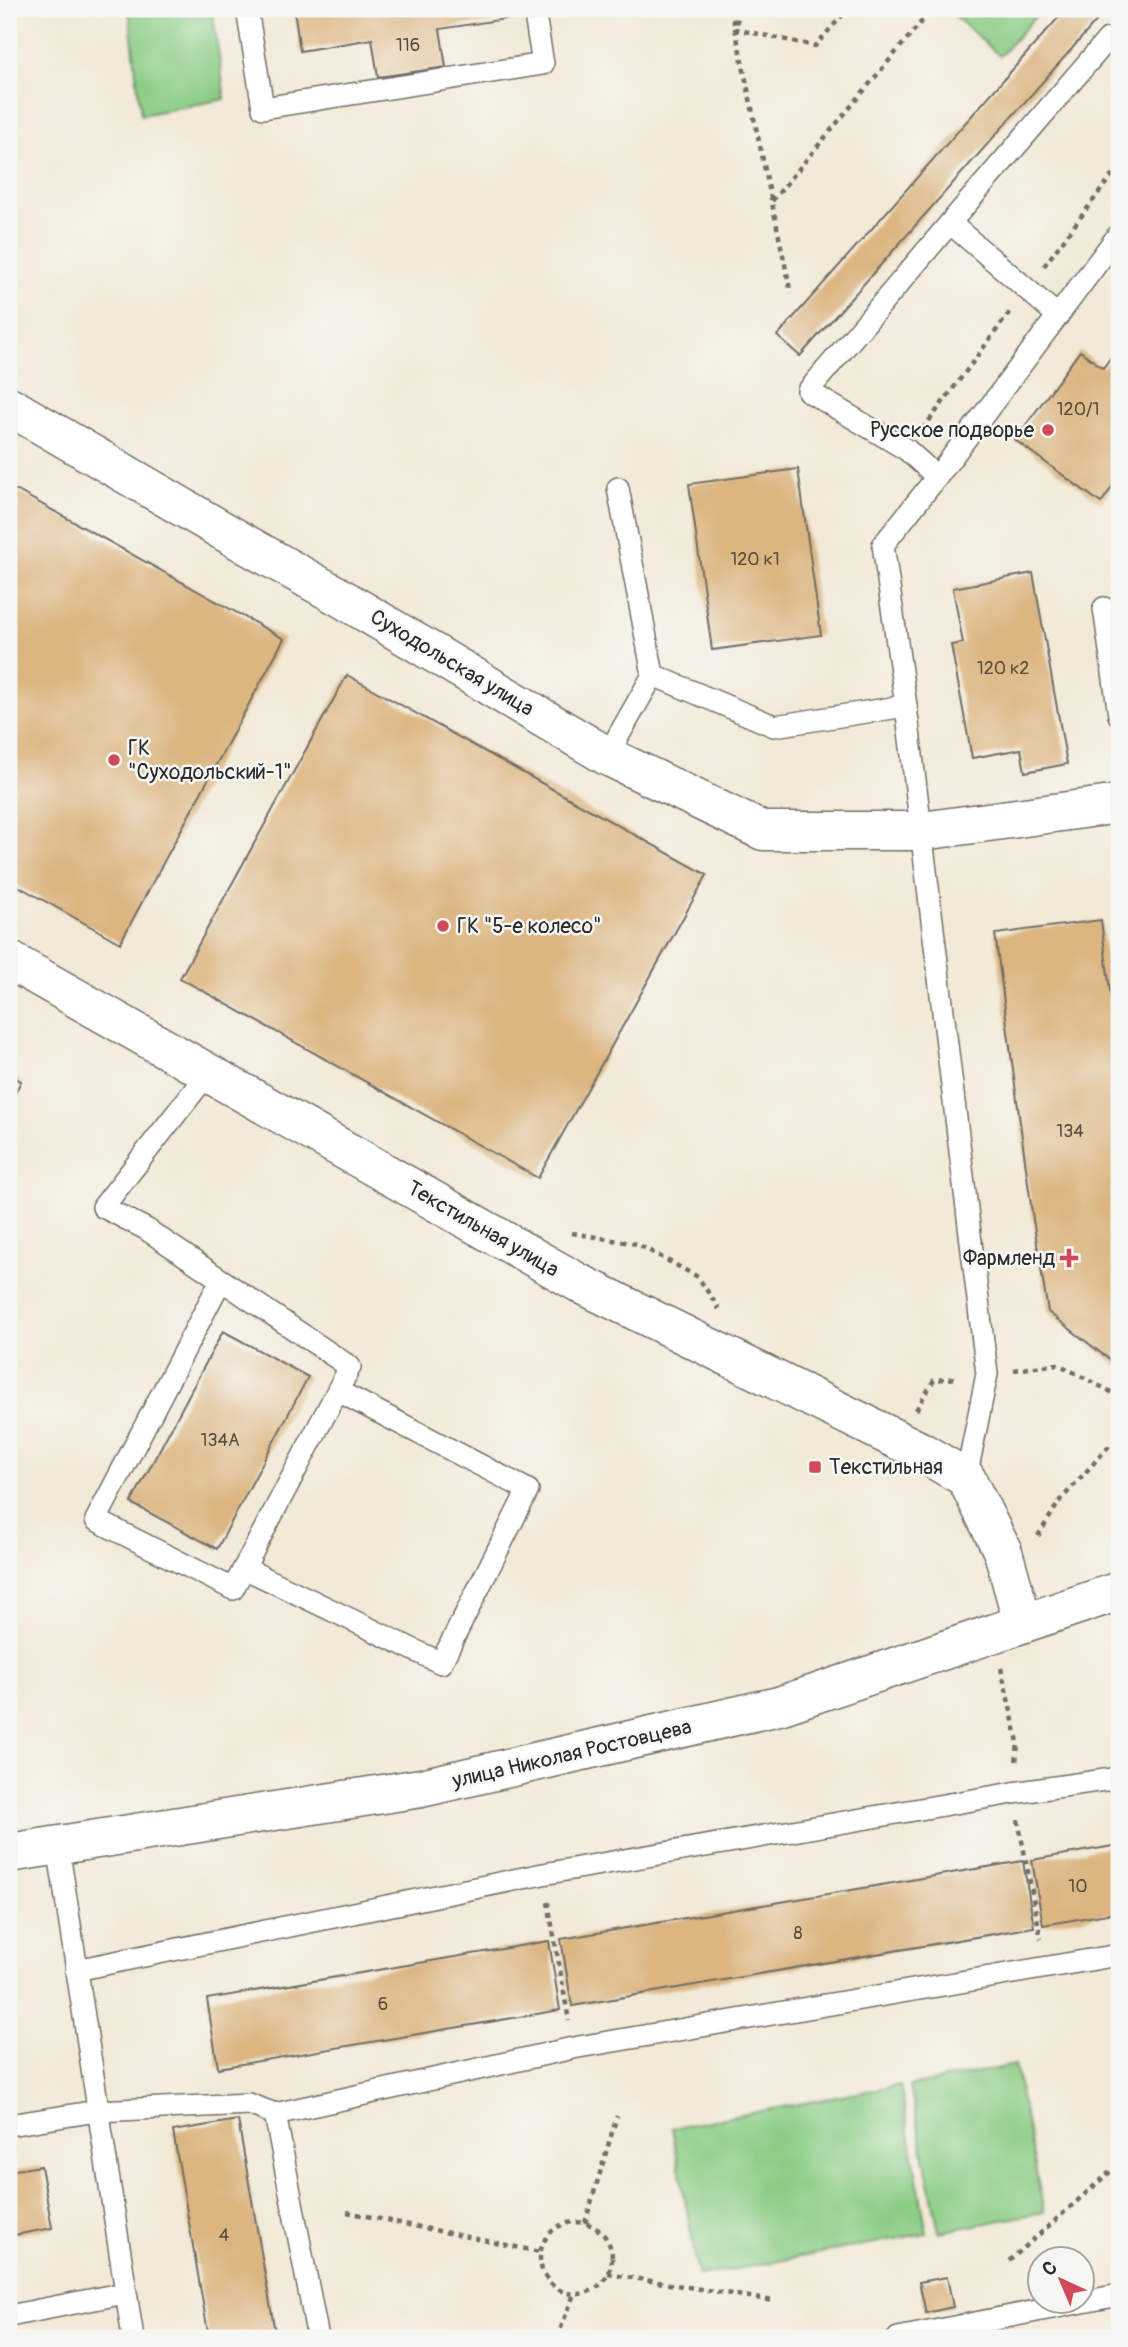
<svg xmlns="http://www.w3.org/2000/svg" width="1128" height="2347" viewBox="0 0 1128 2347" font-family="Pangolin,sans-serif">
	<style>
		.green { fill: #8bcd85; stroke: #5b7c58; stroke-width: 2 }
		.building { fill: #dcb580 }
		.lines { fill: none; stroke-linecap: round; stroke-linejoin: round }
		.service-casing { stroke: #716e67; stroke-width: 24 }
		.minor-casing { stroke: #716e67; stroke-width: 41 }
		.tertiary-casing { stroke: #716e67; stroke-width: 41 }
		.path { stroke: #716e67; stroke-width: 4.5; stroke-dasharray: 5 5; stroke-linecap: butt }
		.service { stroke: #fff; stroke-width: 21 }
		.minor { stroke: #fff; stroke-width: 38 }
		.tertiary { stroke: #fff; stroke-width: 38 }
		.poi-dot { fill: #d1495b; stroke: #f6f6f2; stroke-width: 2.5 }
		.labels { text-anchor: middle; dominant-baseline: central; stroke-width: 5; stroke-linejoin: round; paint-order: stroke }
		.number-label { font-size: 18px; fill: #574e40 }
		.poi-label { font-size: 21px; fill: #2b2b2b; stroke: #f6f6f2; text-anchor: start }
		.street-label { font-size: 21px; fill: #2b2b2b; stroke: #f6f6f2 }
	</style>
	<rect width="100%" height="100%" fill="#f6f6f2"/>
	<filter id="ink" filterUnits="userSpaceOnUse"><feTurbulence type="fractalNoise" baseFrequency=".0143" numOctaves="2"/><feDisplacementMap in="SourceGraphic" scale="14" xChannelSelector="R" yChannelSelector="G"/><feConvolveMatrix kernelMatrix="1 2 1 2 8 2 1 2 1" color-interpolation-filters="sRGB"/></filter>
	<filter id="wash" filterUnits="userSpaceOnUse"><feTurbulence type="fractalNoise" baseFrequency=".00686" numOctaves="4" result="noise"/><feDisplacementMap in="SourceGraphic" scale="28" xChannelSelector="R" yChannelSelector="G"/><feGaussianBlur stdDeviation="1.57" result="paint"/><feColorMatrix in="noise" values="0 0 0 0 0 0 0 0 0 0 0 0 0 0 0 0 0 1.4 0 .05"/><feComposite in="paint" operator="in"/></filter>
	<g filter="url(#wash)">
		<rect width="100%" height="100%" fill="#f2e9d6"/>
		<g class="green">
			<polygon points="129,9 212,9 225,99 141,115"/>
			<polygon points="947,9 1042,9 1000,56"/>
			<polygon points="1015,2065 1044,2212 939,2232 910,2086"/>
			<polygon points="900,2085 927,2233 699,2276 672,2128"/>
		</g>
		<g id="blocks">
			<g class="building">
				<polygon points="294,9 511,9 512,18 440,29 446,67 378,77 372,39 300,51"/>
				<polygon points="1066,9 1107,9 800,356 777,336"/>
				<polygon points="1119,346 1119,477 1101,503 1015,440 1080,351 1103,368"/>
				<polygon points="798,469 821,635 712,650 689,484"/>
				<polygon points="9,486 284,639 120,943 9,881"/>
				<polygon points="1033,573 1067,764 1025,772 1021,749 972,758 951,645 963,643 953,588"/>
				<polygon points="347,675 707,875 538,1178 180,978"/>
				<polygon points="1101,920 1119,1061 1119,1367 1048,1312 1032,1213 995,934"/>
				<polygon points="9,1075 21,1081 9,1106"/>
				<polygon points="223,1331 308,1377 217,1549 131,1503"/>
				<polygon points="1119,1845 1119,1912 1043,1925 1032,1860"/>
				<polygon points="1023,1861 1034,1927 572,2006 561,1939"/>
				<polygon points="549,1941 560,2010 218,2068 207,1999"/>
				<polygon points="238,2120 276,2338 209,2338 173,2131"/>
				<polygon points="41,2166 52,2228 9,2236 9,2171"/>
				<polygon points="947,2277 953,2307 926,2313 919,2282"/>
			</g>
		</g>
	</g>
	<g filter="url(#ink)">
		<use href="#blocks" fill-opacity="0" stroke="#716e67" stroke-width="2"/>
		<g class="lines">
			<defs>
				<g id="service">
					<polyline points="247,9 263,108 543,64 534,9"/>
					<polyline points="1058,316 950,223 1108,39 1119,47"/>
					<polyline points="937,477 907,450 808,391 950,223"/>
					<polyline points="1104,608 1119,715"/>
					<polyline points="653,675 774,726 906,706"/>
					<polyline points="607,756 653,675 618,488"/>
					<polyline points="208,1073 103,1207 146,1229 350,1367 233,1589 96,1520 221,1280"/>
					<polyline points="966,1478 987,1374 906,706 883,545 937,477 1119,234"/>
					<polyline points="244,1568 441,1663 528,1490 338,1391"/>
					<polyline points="58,1846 133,2338"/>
					<polyline points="76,1970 543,1874 1013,1793 1119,1778"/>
					<polyline points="9,2125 97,2111 249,2104 275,2114"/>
					<polyline points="9,2316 125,2293"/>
					<polyline points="318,2338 275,2114 573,2048 1119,1955"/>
					<polyline points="898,2338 1119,2295"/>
				</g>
				<g id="minor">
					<polyline points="9,406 249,546 338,596 607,756 763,831 922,831 1119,804"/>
					<polyline points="9,960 579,1283 920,1451 966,1478 1003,1552 1023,1623"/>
				</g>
				<polyline id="tertiary" points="9,1853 421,1788 779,1706 1119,1591"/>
			</defs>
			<use href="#service" class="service-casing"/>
			<use href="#minor" class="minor-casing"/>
			<use href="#tertiary" class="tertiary-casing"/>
			<g class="path">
				<polyline points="731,9 791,293"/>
				<polyline points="740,9 735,29 815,46 848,9"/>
				<polyline points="772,201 932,9"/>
				<polyline points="1044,266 1119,166"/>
				<polyline points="923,429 1010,312"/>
				<polyline points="572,1233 637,1244 698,1277 719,1309"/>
				<polyline points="1014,1370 1058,1364 1119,1396"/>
				<polyline points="916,1410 934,1380 957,1378"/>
				<polyline points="1038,1536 1059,1502 1109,1446 1119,1442"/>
				<polyline points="1001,1668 1018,1742 1016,1763"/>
				<polyline points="1018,1820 1041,1939"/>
				<polyline points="548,1902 569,2021"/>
				<polyline points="1113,2026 1119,2035"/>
				<polyline points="347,2212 540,2252"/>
				<circle cx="576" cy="2258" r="36"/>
				<polyline points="585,2223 617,2116"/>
				<polyline points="1009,2261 1119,2164"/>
				<polyline points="608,2274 774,2301"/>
				<polyline points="557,2338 574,2294"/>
			</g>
			<use href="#service" class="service"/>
			<use href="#minor" class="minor"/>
			<use href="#tertiary" class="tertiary"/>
		</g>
	</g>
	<g class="poi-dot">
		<circle cx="1048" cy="430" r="7"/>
		<circle cx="114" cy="760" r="7"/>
		<circle cx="443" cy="926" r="7"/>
		<path d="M1065.5 1247.5h7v7h7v7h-7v7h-7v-7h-7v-7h7z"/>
		<rect x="808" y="1460" width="14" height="14" rx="3.5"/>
	</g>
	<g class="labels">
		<g class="number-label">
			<text x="408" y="45">116</text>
			<text x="1078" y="409">120/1</text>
			<text x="755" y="559">120 к1</text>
			<text x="1003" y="668">120 к2</text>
			<text x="1070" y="1131">134</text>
			<text x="220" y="1440">134А</text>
			<text x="1078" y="1886">10</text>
			<text x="798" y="1933">8</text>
			<text x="383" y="2004">6</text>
			<text x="224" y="2235">4</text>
		</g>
		<g class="poi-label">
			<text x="1034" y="430" text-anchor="end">Русское подворье</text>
			<text x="128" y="748">ГК<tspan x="128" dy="24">"Суходольский-1"</tspan></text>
			<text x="457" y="926">ГК "5-е колесо"</text>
			<text x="1055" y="1258" text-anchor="end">Фармленд</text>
			<text x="829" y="1467">Текстильная</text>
		</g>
		<g class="street-label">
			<text transform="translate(452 663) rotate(31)">Суходольская улица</text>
			<text transform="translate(483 1229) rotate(30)">Текстильная улица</text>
			<text transform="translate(572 1754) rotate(-13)">улица Николая Ростовцева</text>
		</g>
	</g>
	<rect width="1128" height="2347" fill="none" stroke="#f6f6f2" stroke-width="35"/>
	<g transform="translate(1061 2280) rotate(316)"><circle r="33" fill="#f6f6f2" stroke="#a5a5a2" stroke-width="2"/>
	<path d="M0-5L12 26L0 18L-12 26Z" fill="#d1495b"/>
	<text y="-10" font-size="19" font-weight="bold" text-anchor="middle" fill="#2b2b2b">С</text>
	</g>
</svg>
